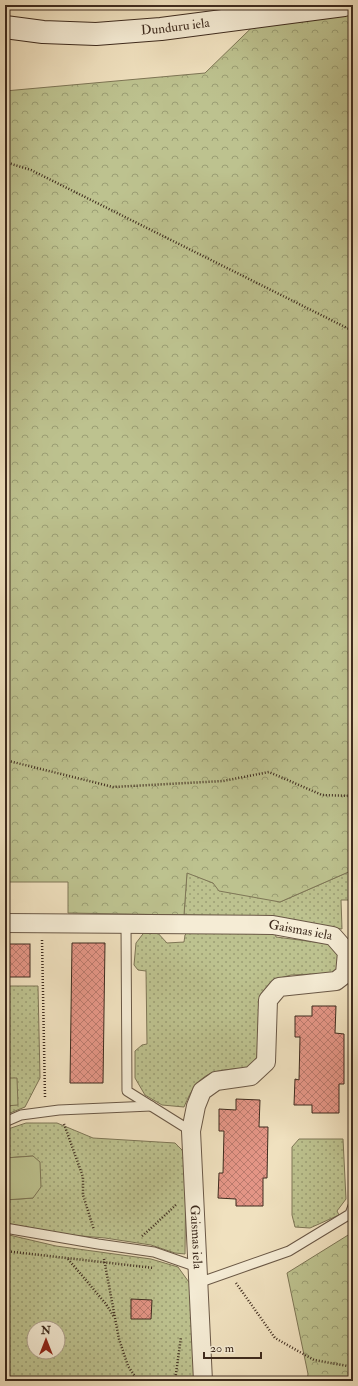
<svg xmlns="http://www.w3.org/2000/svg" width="358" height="1386" viewBox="0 0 358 1386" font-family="'IM FELL Double Pica',serif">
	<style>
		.grass { fill: url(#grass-dots); stroke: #7e7656; fill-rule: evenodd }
		.forest { fill: url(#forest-crowns); stroke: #7e7656 }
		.pitch { fill: #bdc28f; stroke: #7e7656 }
		.building { fill: url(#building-cross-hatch); stroke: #3e2b1e }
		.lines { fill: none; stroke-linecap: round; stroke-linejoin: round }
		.lane-casing { stroke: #6a5846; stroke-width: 11 }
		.street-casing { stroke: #6a5846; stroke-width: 20 }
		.secondary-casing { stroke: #3e2b1e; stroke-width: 24 }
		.path { stroke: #3e2b1e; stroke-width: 2.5; stroke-dasharray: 1 2; stroke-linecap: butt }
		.lane { stroke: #f5ecd5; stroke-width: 9 }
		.street { stroke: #f5ecd5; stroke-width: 18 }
		.secondary { stroke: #f5ecd5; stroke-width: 22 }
		.labels { text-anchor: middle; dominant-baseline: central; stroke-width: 3.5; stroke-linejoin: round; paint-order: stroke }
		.street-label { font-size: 13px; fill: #3e2b1e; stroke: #f5ecd5 }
	</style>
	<defs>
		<pattern id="grass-dots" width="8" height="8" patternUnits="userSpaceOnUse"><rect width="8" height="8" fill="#bdc28f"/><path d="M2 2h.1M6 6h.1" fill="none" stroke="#9b9e74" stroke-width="1.8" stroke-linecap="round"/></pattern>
		<pattern id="forest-crowns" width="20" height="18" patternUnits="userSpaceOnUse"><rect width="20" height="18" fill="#bdc28f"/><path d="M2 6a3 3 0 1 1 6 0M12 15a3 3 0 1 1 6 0" fill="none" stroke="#9b9e74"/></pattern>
		<pattern id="building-cross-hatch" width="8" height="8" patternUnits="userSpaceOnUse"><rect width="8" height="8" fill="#e59687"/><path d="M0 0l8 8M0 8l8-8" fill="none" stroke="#bb7b6e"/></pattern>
	</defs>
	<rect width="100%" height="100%" fill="#f0e1bf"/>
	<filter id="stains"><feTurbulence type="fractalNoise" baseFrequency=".005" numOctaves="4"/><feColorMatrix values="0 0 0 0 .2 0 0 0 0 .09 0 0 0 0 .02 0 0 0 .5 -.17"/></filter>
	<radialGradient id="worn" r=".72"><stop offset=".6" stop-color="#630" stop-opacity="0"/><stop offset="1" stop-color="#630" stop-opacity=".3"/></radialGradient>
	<g class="grass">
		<polygon points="353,870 353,900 341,900 342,929 266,916 184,915 187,872 213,883 280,902"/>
		<path d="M146 930H155L167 943 184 942 185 935 190 930 275 932 276 937 330 944 337 949 339 961 337 973 291 975 276 979 266 988 259 1002 257 1061 250 1068C213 1070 199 1070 184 1107L162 1105 145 1095 135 1078V1051L142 1045 147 1044 146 971 138 970 134 965 136 943Z"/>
		<polygon points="5,986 38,986 40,1078 25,1107 5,1115"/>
		<polygon points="26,1123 57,1123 93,1138 175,1143 186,1154 185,1254 175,1253 151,1245 105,1238 70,1235 5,1223 5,1200 33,1198 33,1156 5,1158 5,1130"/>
		<polygon points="299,1139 343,1139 346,1199 337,1211 339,1215 310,1228 295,1227 292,1215 292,1147"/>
		<path d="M5 1234 56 1246 151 1259 178 1267 191 1285 194 1381H5ZM34 1328H58V1352H34Z"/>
	</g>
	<g class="forest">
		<polygon points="275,5 353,5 353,870 280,902 219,891 213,883 187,873 184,915 68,913 68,882 5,882 5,91 205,73"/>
		<polygon points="353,1232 353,1381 307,1381 308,1374 287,1273"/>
	</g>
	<g class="pitch">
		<polygon points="5,1078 17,1078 18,1105 5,1106"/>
		<polygon points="33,1156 40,1162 41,1187 33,1198 5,1200 5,1158"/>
	</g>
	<g class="building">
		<polygon points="72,943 105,943 103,1083 70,1083"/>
		<rect x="5" y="944" width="25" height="33"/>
		<polygon points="312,1006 336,1006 335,1033 344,1034 344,1084 339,1084 339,1113 312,1113 312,1105 294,1105 295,1079 299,1080 300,1037 295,1037 295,1016 312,1016"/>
		<polygon points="236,1099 260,1100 259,1127 268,1127 267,1178 263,1178 263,1206 236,1206 236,1199 218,1198 219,1173 223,1173 224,1131 219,1131 219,1109 236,1110"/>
		<polygon points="131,1299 152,1300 151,1319 131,1319"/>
	</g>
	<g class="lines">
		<defs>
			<g id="lane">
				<polyline points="126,924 127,1091 191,1131"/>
				<polyline points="5,1122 21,1115 59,1110 151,1106"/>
				<polyline points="5,1228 98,1244 154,1252 197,1267"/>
				<polyline points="198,1283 289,1251 350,1214 353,1206"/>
			</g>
			<g id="street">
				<path id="s1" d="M5 923 273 925 333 936 347 952 345 974 336 981 279 987 268 1000 266 1062 251 1076 216 1081 202 1091 196 1106 191 1131 203 1381"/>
			</g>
			<g id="secondary">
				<path id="s2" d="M5 27 43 32 96 34 161 29 344 5"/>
			</g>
		</defs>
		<use href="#lane" class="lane-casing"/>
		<use href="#street" class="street-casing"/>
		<use href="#secondary" class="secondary-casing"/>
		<g class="path">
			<polyline points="5,162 31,170 353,331"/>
			<polyline points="5,760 113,787 223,781 269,772 322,795 353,796"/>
			<polyline points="42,940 45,1097"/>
			<polyline points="64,1124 83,1177 83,1195 94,1230"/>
			<polyline points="142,1236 150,1229 177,1204"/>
			<polyline points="5,1251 154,1268"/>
			<polyline points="68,1259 106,1304 114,1317"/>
			<polyline points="104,1259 119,1339 128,1366 138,1381"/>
			<polyline points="236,1283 275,1338 314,1360 353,1367"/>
			<polyline points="175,1381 181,1337"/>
		</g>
		<use href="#lane" class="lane"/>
		<use href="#street" class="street"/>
		<use href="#secondary" class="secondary"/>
	</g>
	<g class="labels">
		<g class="street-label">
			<text stroke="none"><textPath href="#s2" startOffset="171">Dunduru iela</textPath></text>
			<text stroke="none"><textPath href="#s1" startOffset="296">Gaismas iela</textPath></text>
			<text stroke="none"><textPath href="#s1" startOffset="741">Gaismas iela</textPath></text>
		</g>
	</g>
	<rect width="358" height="1386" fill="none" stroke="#f0e1bf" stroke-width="20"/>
	<rect x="6" y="6" width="346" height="1374" fill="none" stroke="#3e2b1e" stroke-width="2"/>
	<rect x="10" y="10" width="338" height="1366" fill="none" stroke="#3e2b1e"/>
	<g transform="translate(46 1340)"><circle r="19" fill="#f5ecd5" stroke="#ac9f8c"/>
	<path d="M0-3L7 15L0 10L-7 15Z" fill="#8f2418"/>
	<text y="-6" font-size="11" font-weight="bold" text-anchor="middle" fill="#3e2b1e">N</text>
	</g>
	<path d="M204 1352v6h57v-6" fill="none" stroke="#3e2b1e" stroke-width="2"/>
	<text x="210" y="1352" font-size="12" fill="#3e2b1e" stroke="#f5ecd5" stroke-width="3" paint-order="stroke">20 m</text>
	<rect width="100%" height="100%" filter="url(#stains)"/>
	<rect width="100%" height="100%" fill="url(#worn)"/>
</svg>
